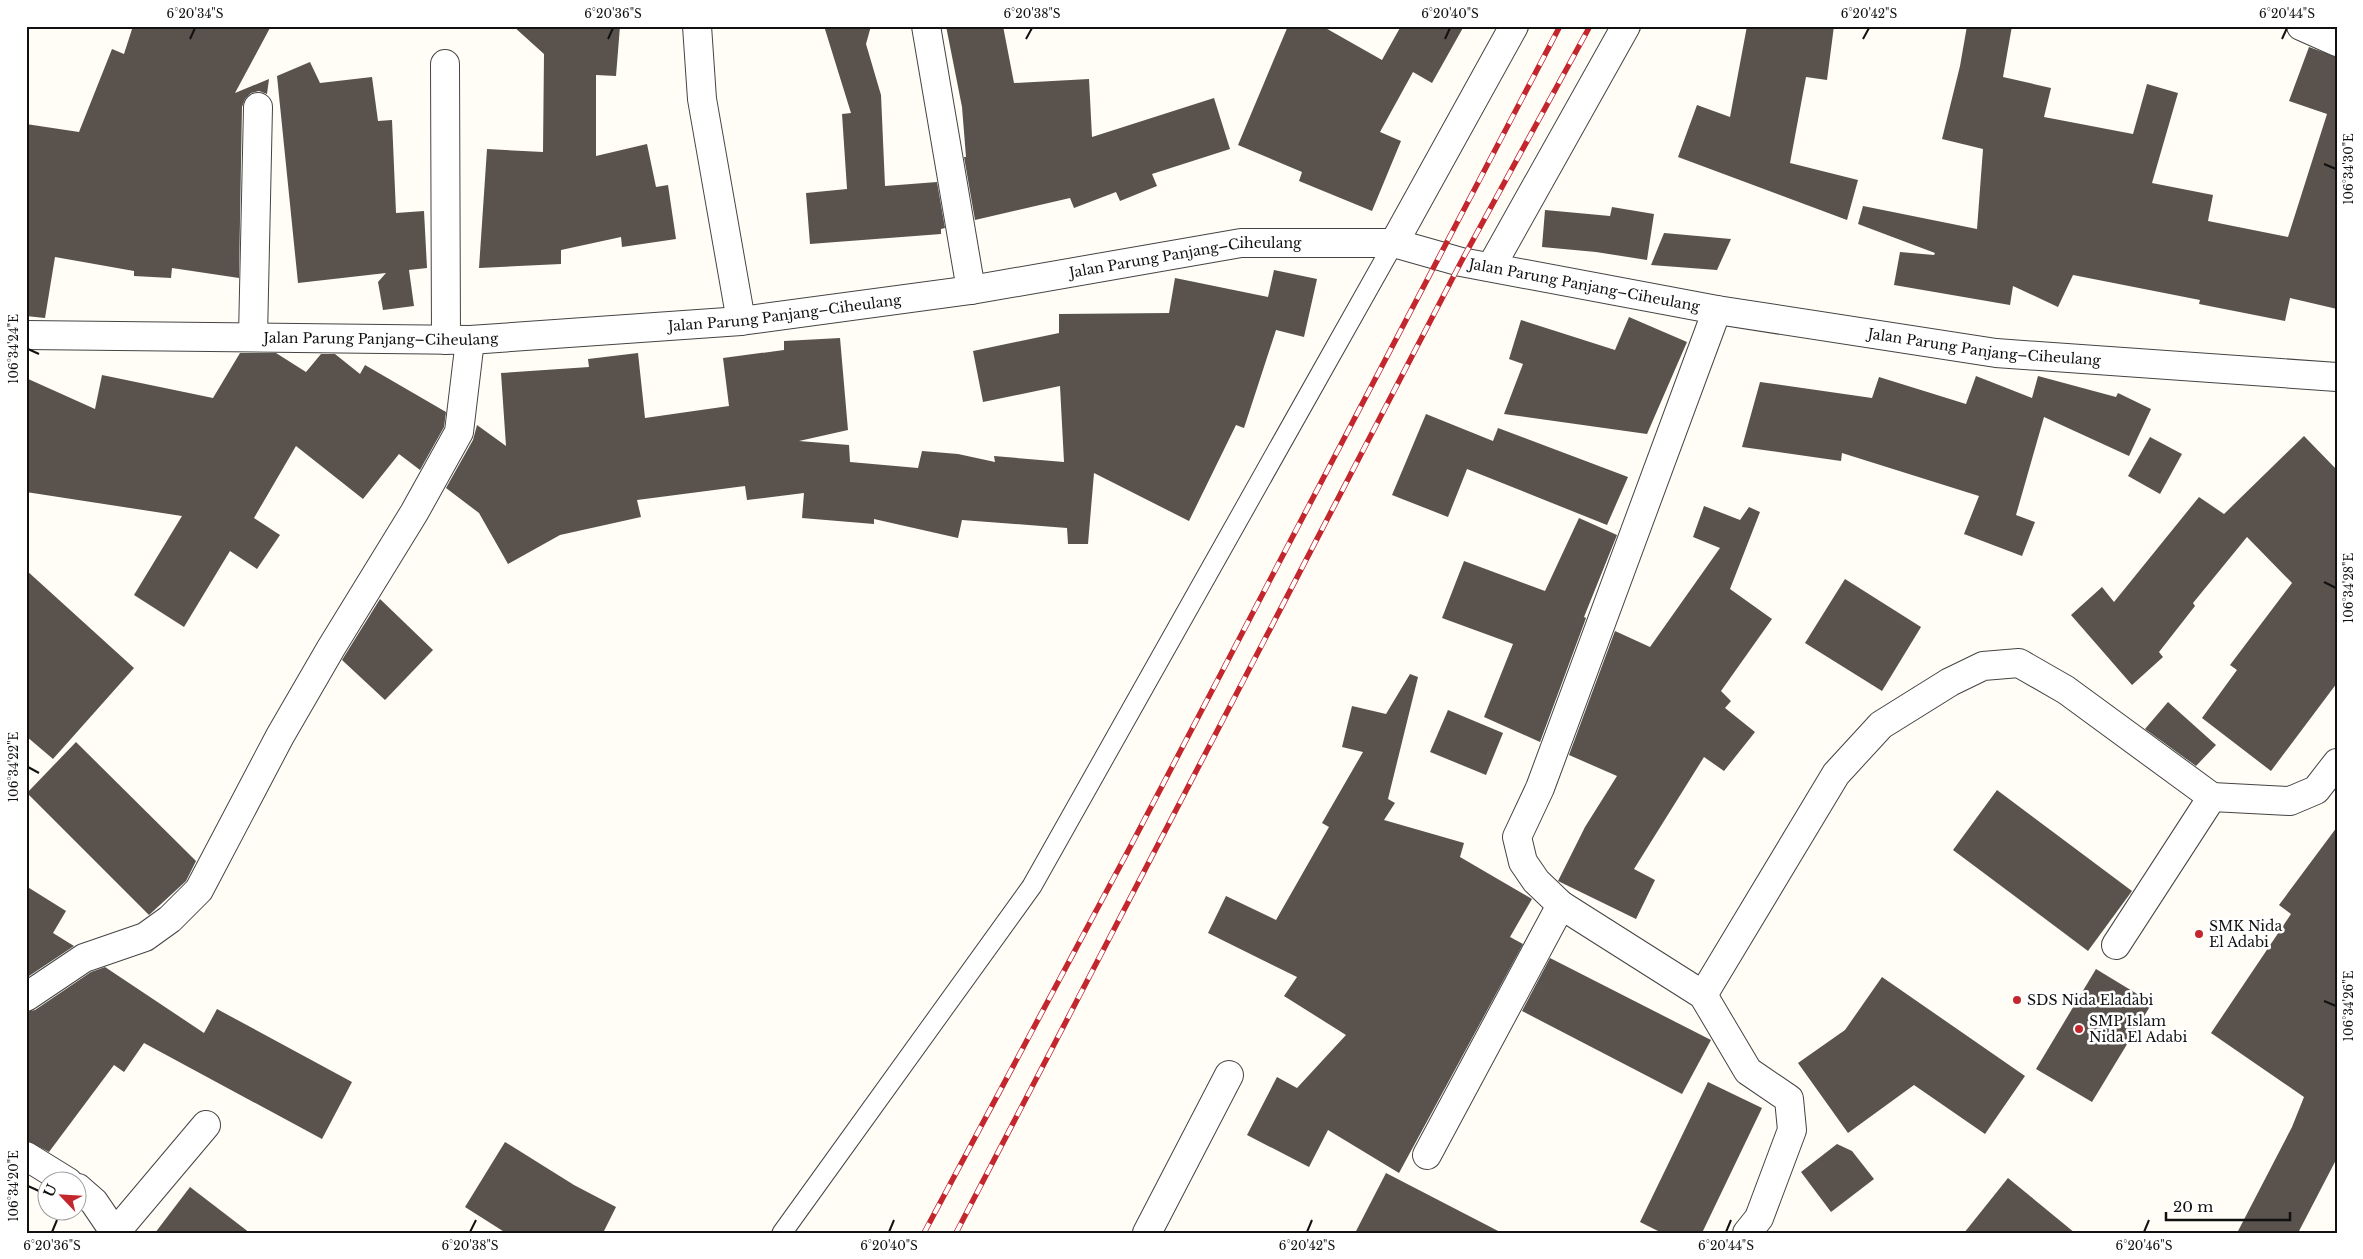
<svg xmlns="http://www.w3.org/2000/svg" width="2363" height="1259" viewBox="0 0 2363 1259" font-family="'Libre Baskerville',serif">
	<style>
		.building { fill: #5a524d }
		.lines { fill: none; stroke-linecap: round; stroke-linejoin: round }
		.service-casing { stroke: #444; stroke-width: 21 }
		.minor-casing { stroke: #444; stroke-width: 30 }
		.tertiary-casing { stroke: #444; stroke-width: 30 }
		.service { stroke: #fff; stroke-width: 19 }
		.minor { stroke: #fff; stroke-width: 28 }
		.tertiary { stroke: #fff; stroke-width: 28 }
		.rail-casing { stroke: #c4262e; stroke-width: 5.5 }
		.rail { stroke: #fff; stroke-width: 4; stroke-dasharray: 11; stroke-linecap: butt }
		.ticks { fill: none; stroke: #111; stroke-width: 2 }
		.poi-dot { fill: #c4262e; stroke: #fff; stroke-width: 2 }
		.labels { text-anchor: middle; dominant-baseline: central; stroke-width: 5; stroke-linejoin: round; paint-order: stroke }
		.street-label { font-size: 14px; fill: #111; stroke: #fff }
		.poi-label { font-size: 14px; fill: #111; stroke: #fff; text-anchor: start }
		.neatline { fill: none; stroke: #111; stroke-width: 2 }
		.ticks-label { font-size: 12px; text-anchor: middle; fill: #111 }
	</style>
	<rect width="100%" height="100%" fill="#fffdf5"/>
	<g class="building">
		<polygon points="133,26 271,26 235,93 269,79 267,94 259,91 251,93 245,99 242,107 239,278 172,268 171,278 134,276 134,271 55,257 45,318 26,316 26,124 79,132 112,49 124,54"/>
		<polygon points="513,26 620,26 616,76 596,75 596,156 647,144 656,187 668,185 676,239 622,247 621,237 561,250 561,264 479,268 487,149 543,152 544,54"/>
		<polygon points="824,26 871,26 866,44 881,95 885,186 937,182 945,228 941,229 941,234 810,244 806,193 847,189 842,114 851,113"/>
		<polygon points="946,26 1003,26 1014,83 1089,79 1092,137 1214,98 1230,149 1152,174 1157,186 1120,201 1116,192 1074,208 1070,198 975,220 964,157 966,157 962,107"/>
		<polygon points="1288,26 1322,26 1382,60 1401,26 1464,26 1432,83 1413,72 1380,132 1401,141 1372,211 1299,181 1302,172 1238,145"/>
		<polygon points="1747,26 1834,26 1827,80 1806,77 1790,163 1858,180 1847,220 1678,157 1697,105 1730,117"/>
		<polygon points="1967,26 2012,26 2003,77 2051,88 2044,117 2133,134 2147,84 2178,93 2152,183 2213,195 2208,221 2288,237 2327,114 2289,101 2309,47 2337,57 2337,309 2290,298 2285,321 2199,304 2200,300 2073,275 2058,307 2013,286 2010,305 1894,285 1900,252 1934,255 1935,253 1858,224 1863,206 1977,229 1983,149 1942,139 1960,66"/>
		<polygon points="310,62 320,83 372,77 378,121 392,120 396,213 424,211 427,268 409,270 414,306 383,310 378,282 386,273 298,283 277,76"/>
		<polygon points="1612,207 1654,214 1647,260 1596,252 1542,247 1545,210 1610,216"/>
		<polygon points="1664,233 1731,239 1717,270 1651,265"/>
		<polygon points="1274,270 1317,279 1304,337 1276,330 1244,428 1236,425 1189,521 1094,473 1088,544 1068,544 1067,528 962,520 958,538 874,519 874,524 802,518 804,493 747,500 745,486 637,500 641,517 560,535 508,564 479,513 446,488 473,440 477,425 506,446 501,373 589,367 588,359 638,353 645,418 729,406 723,358 784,350 784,341 840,338 848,430 799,441 849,445 850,462 918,468 922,451 958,454 995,462 994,456 1064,462 1060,386 983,402 973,351 1059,333 1059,314 1169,313 1175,278 1268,297"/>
		<polygon points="1629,317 1687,342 1647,434 1504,414 1523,364 1509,359 1521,320 1615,350"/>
		<polygon points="240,353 276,353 306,372 321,354 335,354 360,374 365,365 446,412 444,427 420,470 399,454 363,499 296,446 254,518 280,535 257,569 230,551 184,627 134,595 182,516 26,492 26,378 95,409 102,375 213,398"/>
		<polygon points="1976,376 2032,398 2038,376 2116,397 2118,393 2151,409 2129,456 2044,417 2016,515 2035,522 2022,556 1964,534 1979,496 1842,453 1841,461 1742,447 1760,382 1872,398 1879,377 1966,404"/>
		<polygon points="1426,414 1493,441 1498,428 1628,477 1607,525 1467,469 1448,517 1392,495"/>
		<polygon points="2304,436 2337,470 2337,683 2271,771 2202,718 2237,670 2230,665 2292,583 2247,537 2193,603 2195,606 2159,652 2163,657 2132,685 2071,615 2102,587 2114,602 2199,497 2224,514"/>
		<polygon points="2150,437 2182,454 2160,494 2128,476"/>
		<polygon points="1704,506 1740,520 1749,507 1760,512 1730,589 1772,619 1721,691 1731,701 1725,708 1755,732 1724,771 1704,757 1634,869 1655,880 1636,919 1558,881 1585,827 1617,776 1569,755 1615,631 1650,647 1720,548 1693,537"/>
		<polygon points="1579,518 1617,535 1584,617 1586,618 1540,742 1484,717 1513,644 1442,618 1464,561 1545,591"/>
		<polygon points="26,570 134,668 53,759 26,736"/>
		<polygon points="1845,579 1921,627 1882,691 1805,643"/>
		<polygon points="380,599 433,650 385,700 342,660"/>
		<polygon points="1410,674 1418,677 1388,799 1395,803 1384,820 1464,843 1460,857 1532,899 1510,937 1523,944 1399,1173 1328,1130 1309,1167 1247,1135 1277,1077 1297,1088 1346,1035 1284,996 1297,977 1208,933 1226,896 1276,920 1329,827 1322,823 1363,752 1342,747 1352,706 1386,714"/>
		<polygon points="2168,702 2216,745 2196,766 2145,729"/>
		<polygon points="1448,710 1503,733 1486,775 1430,752"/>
		<polygon points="76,742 196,861 186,881 149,915 27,793"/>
		<polygon points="1997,790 2132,891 2088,951 1953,850"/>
		<polygon points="2337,827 2337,1158 2298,1233 2237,1233 2292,1127 2304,1097 2211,1033 2291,914 2279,905"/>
		<polygon points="26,886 66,911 53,933 74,946 26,978"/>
		<polygon points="1550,958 1711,1040 1682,1094 1522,1011"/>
		<polygon points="105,967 204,1033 217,1009 352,1082 322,1139 144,1043 124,1072 114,1065 49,1152 26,1140 26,1012 35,1010 91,972"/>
		<polygon points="2096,969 2152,1003 2092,1102 2036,1069"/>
		<polygon points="1882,977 2025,1076 1985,1134 1914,1085 1848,1133 1798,1063 1845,1030"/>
		<polygon points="1708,1082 1762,1108 1702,1233 1662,1233 1640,1222"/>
		<polygon points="505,1142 574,1185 616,1207 603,1233 506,1233 465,1207"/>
		<polygon points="1837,1144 1852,1151 1874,1179 1831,1212 1801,1172"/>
		<polygon points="1386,1173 1502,1233 1355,1233"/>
		<polygon points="2008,1178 2075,1233 1964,1233"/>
		<polygon points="190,1187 250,1233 155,1233"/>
	</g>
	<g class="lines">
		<defs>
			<polyline id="service" points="782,1233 1032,886 1394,243"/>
			<g id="minor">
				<polyline points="697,26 702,99 741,321"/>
				<polyline points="926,26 971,290"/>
				<polyline points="2301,26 2337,42"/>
				<polyline points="445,64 446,340"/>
				<polyline points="1394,243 1514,26"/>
				<polyline points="1491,267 1626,26"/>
				<polyline points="1717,310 1540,788 1517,837 1523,862 1536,881 1561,905 1703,995 1748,1071 1789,1099 1792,1130 1759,1218 1747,1233"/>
				<polyline points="253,337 258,107"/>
				<polyline points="2116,945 2212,797 2290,801 2316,790 2337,763"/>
				<polyline points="1703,995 1836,774 1881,725 1950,682 1983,666 2019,663 2066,690 2212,797"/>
				<polyline points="26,997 84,958 145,937 170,919 199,890 280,736 331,648 414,513 459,432 470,340"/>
				<polyline points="1427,1155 1561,905"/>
				<polyline points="26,1156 68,1182"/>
				<polyline points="78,1188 94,1202 115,1233"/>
				<polyline points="115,1233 206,1125"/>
				<polyline points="1147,1233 1229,1075"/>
			</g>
			<g id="tertiary">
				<path id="s1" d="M26 335 470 340 741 321 971 290 1241 243H1394L1461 262 1717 310 1996 353 2337 377"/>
			</g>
		</defs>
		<use href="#service" class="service-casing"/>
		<use href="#minor" class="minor-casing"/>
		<use href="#tertiary" class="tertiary-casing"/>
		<use href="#service" class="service"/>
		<use href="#minor" class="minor"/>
		<use href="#tertiary" class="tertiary"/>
		<defs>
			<g id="rail">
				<polyline points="924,1233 1127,853 1560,26"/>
				<polyline points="956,1233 1461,262 1590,26"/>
			</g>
		</defs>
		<use href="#rail" class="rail-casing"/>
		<use href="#rail" class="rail"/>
	</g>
	<path class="ticks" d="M190 39 195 28M608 39 613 28M1026 39 1032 28M1445 39 1450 28M1863 39 1869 28M2282 39 2287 28M2324 164 2336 169M28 349 39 354M2324 582 2336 588M28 767 39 773M2324 1001 2336 1006M28 1186 39 1191M52 1232 57 1220M470 1232 476 1220M889 1232 894 1220M1307 1232 1312 1220M1726 1232 1731 1220M2144 1232 2149 1220"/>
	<g class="poi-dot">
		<circle cx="2199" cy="934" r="5"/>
		<circle cx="2017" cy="1000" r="5"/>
		<circle cx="2079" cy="1029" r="5"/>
	</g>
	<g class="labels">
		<g class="street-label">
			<text stroke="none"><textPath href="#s1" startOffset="1165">Jalan Parung Panjang–Ciheulang</textPath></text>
			<text stroke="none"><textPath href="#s1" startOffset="1570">Jalan Parung Panjang–Ciheulang</textPath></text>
			<text stroke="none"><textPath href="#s1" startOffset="760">Jalan Parung Panjang–Ciheulang</textPath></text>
			<text stroke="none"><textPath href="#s1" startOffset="355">Jalan Parung Panjang–Ciheulang</textPath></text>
			<text stroke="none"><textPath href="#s1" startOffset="1975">Jalan Parung Panjang–Ciheulang</textPath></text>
		</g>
		<g class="poi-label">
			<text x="2209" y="926">SMK Nida<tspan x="2209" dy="16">El Adabi</tspan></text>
			<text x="2027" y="1000">SDS Nida Eladabi</text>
			<text x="2089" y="1021">SMP Islam<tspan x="2089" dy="16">Nida El Adabi</tspan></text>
		</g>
	</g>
	<rect width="2363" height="1259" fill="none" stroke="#ffffff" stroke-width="55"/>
	<g transform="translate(62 1196) rotate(295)"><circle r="24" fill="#ffffff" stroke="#a0a0a0"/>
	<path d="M0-4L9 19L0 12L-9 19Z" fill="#c4262e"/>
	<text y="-8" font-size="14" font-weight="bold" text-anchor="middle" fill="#111111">U</text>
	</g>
	<path d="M2166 1212v8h124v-8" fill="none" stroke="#111111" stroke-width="2.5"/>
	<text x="2173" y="1212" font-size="15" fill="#111111" stroke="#ffffff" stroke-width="4" paint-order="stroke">20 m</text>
	<rect x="28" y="28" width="2308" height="1204" class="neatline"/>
	<g class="ticks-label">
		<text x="195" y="18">6°20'34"S</text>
		<text x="613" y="18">6°20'36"S</text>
		<text x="1032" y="18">6°20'38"S</text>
		<text x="1450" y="18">6°20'40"S</text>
		<text x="1869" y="18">6°20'42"S</text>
		<text x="2287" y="18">6°20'44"S</text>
		<text transform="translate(2349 169) rotate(-90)" y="4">106°34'30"E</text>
		<text transform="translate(14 349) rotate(-90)" y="4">106°34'24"E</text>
		<text transform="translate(2349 588) rotate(-90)" y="4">106°34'28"E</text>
		<text transform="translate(14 767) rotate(-90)" y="4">106°34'22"E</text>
		<text transform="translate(2349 1006) rotate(-90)" y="4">106°34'26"E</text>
		<text transform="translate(14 1186) rotate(-90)" y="4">106°34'20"E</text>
		<text x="52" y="1250">6°20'36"S</text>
		<text x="470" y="1250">6°20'38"S</text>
		<text x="889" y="1250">6°20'40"S</text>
		<text x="1307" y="1250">6°20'42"S</text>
		<text x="1726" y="1250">6°20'44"S</text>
		<text x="2144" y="1250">6°20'46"S</text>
	</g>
</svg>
